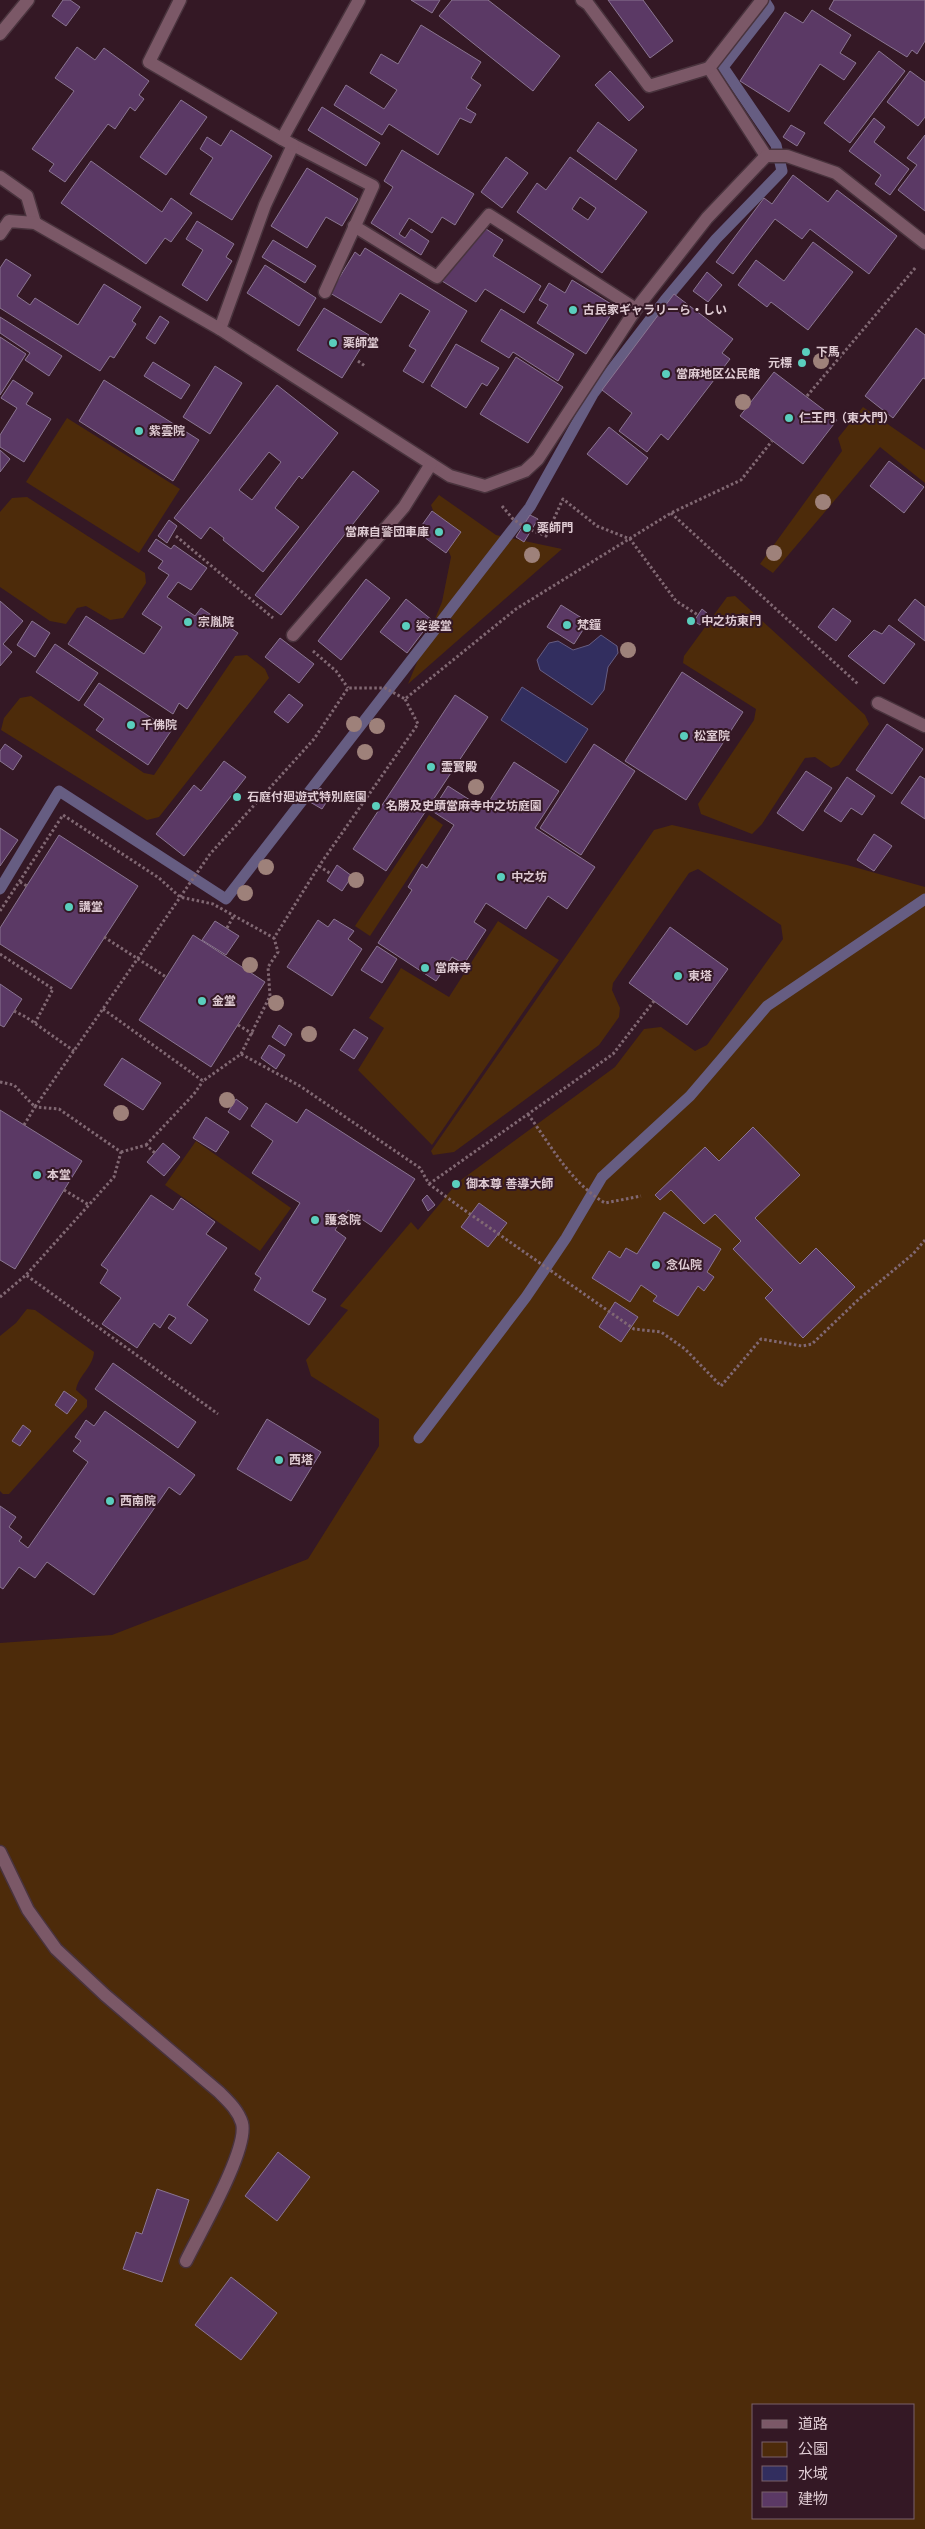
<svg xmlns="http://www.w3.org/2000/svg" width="925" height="2529" viewBox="0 0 925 2529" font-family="Helvetica,'Noto Sans JP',sans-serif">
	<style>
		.green { fill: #4d2b0a; fill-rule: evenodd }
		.water { fill: #322e5f; stroke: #665d82 }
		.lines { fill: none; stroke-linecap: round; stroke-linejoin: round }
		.stream { stroke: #665d82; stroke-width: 11 }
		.building { fill: #5b3965; stroke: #8a7591; fill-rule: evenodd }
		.service-casing { stroke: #49333d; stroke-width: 15 }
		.minor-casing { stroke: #49333d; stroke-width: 15 }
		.path { stroke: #816873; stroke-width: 3; stroke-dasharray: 2.5 2.5; stroke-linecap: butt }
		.service { stroke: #7b5867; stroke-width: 12 }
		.minor { stroke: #7b5867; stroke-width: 12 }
		.tree { fill: #9e817a }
		.poi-dot { fill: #5acebd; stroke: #341825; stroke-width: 2 }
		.labels { text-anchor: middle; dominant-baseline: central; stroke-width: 4; stroke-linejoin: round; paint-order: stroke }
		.poi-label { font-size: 12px; font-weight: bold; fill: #dfcbd3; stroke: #341825; text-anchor: start }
	</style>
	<rect width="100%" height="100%" fill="#341825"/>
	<g class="green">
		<polygon points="863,407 925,450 925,483 880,447 773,573 760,564 842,451 838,438"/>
		<polygon points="67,418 180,489 139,553 26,482"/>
		<polygon points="439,495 496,535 562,549 408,684 442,602 451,557 431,505"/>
		<polygon points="27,497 145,573 146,583 123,618 110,620 86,606 77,608 66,624 50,621 0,587 0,512 12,498"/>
		<polygon points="735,596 865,715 869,724 839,765 831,768 815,757 805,758 762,824 752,834 701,814 698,804 754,720 756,709 683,663 684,656 727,597"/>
		<polygon points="247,655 265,669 269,678 159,817 147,820 1,730 4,718 20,698 31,696 144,773 154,775 235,656"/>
		<polygon points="429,815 443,825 370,936 355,926"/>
		<path d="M672 825 847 865 925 887V2529H0V1643L112 1635 308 1559 379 1446V1419L311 1376 306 1360 348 1310 340 1306 411 1222 418 1230 457 1183 615 1067 644 1029 661 1027 695 1051 707 1045 783 939 781 925 698 869 689 873 613 983 612 990 620 1008 619 1017 599 1045 454 1152 433 1155 431 1151 654 830ZM754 2405H914V2518H754Z"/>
		<polygon points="498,921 559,960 432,1145 358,1070 384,1028 369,1018 401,968 449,997"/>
		<polygon points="196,1141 291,1208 260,1251 165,1185"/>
		<path d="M27 1309 35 1310 94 1352C93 1367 78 1376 76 1390L87 1400V1407L9 1494H3L0 1491V1336L16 1323Z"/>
	</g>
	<g class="water">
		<polygon points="601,635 617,646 618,653 608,667 604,690 592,705 540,670 537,660 549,643 558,641 573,650 589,645"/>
		<polygon points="522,687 588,729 566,763 501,720"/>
	</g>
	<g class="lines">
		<g class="stream">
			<polyline points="0,889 59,791 226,899 530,507 593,394 665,300 716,239 782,171 776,145 723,67 769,8 764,0"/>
			<polyline points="419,1438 526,1297 566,1238 602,1177 690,1096 767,1006 925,899"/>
		</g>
	</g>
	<g class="building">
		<polygon points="63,0 70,0 80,7 66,26 52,16"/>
		<polygon points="411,0 440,0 432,13"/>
		<polygon points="452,0 488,0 560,56 533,91 439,16"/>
		<polygon points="608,0 643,0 673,41 650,58"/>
		<polygon points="834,0 925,0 925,41 917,54 912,50 907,57 829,9"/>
		<polygon points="812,10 851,35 840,53 856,63 844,80 820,64 789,112 740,81 785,12 803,23"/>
		<polygon points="421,25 481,62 471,78 481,85 466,108 476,114 471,123 460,118 438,155 389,124 382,135 334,105 346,85 384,109 397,90 370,73 381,54 398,64"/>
		<polygon points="77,47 95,60 104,48 149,81 139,95 144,99 135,111 130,107 115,129 108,124 65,182 49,171 54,164 32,149 74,91 55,78"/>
		<polygon points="879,51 905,71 850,143 824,123"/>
		<polygon points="610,71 644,107 629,121 595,85"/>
		<polygon points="910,71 925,82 925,117 918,126 887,102"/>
		<polygon points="181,100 207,117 166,175 140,157"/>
		<polygon points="322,107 380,143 366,166 308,130"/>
		<polygon points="874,118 885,127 874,142 909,169 890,195 875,184 881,175 849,151"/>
		<polygon points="598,122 637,150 616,180 577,151"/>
		<polygon points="791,125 805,133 797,146 783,137"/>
		<polygon points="231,130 272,156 232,220 190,194 213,158 200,149 207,137 221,146"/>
		<polygon points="925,135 925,211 898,190 917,165 907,158"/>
		<polygon points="402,150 474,194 455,225 442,217 432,233 409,218 399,234 405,238 411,229 429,241 421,255 371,223 393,187 384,181"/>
		<polygon points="506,157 528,173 502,208 481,192"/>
		<path d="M570 157 647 212 602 273 517 212 537 183 546 190ZM580 197 596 208 588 220 572 209Z"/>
		<polygon points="91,161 162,212 171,198 192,213 171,242 165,238 146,264 61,203"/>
		<polygon points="307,168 358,199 342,226 326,217 307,248 271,226"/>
		<polygon points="793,175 828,202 837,190 897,236 869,274 810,229 802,239 775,219 733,274 716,262 764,198 772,204"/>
		<polygon points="197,221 234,244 226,257 232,261 207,301 182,285 203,250 186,239"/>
		<polygon points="486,229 503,240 493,256 541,286 524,313 485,289 476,302 442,281"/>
		<polygon points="273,240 316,266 305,283 262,257"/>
		<polygon points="813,242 853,272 808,330 771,302 767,307 738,285 756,260 784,281"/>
		<polygon points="365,248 467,311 423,383 403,371 416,350 409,346 430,311 400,293 381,323 330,293 355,252 360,256"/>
		<polygon points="6,259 31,275 17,296 30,305 35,298 78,325 104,284 141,307 132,321 136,324 114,358 110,356 100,371 0,308 0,268"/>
		<polygon points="265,265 316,298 299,326 247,293"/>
		<polygon points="707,272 722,285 708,302 693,291"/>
		<polygon points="572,280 616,307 586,354 537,323 548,305 539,300 549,283 565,293"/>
		<polygon points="674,294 733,339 722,353 730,359 668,440 661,434 647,452 619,431 632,413 602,390"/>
		<polygon points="324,308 369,335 342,378 297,350"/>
		<polygon points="501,309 574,354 558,381 513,352 509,358 481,341"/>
		<polygon points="160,316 169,322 155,344 146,338"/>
		<polygon points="0,317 62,356 49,376 25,360 30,353 0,333"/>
		<polygon points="916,328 925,335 925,379 923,378 893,418 865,396"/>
		<polygon points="0,337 26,354 0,395"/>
		<polygon points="456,344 499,368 487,386 482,383 466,408 431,386"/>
		<polygon points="516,357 563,387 528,443 480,414"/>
		<polygon points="153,362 190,385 181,399 144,376"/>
		<polygon points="215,366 242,383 210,434 183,417"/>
		<polygon points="774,372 837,420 803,464 740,416"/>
		<polygon points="13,380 33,393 26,404 51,419 24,462 0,447 0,435 17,408 1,398"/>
		<polygon points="104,380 199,440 173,481 79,421"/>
		<path d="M277 385 338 433 302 479 299 476 275 508 299 527 263 572 223 540 224 538 210 527 201 539 174 518ZM269 452 281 462 252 500 239 490Z"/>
		<polygon points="609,427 648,458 627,485 587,454"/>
		<polygon points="0,450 10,459 0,472"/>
		<polygon points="889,461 924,487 904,513 870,486"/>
		<polygon points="353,471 379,491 281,615 255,595"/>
		<polygon points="432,511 461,532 446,553 417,532"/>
		<polygon points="530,515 538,519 524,542 516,537"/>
		<polygon points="169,520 177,526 167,543 158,536"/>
		<polygon points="156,539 171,549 174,545 207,568 191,590 178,582 167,597 195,616 201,608 238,633 187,709 179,703 173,714 68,644 86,616 144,654 162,627 142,614 169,575 158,568 163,561 148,551"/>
		<polygon points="366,579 390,598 341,660 318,641"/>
		<polygon points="406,599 432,620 407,653 380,632"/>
		<polygon points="915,599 925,607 925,641 898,620"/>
		<polygon points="0,601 23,621 3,644 12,652 0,666"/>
		<polygon points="561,605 588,622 574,644 547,627"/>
		<polygon points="833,608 851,621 836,641 818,627"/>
		<polygon points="702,609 708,614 700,625 694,621"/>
		<polygon points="32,621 50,633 35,657 17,645"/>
		<polygon points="889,625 915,644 884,684 848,656 874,630 882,634"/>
		<polygon points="280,638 314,664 299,683 265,657"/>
		<polygon points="55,644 98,673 79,701 36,672"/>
		<polygon points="682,672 743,712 686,800 625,761"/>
		<polygon points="99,683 171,731 148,765 96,730 104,719 84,705"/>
		<polygon points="289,694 303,705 288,723 274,712"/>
		<polygon points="455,695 488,717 386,871 353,849"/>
		<polygon points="887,724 923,749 892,794 856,770"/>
		<polygon points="5,744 22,756 13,770 0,761 0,751"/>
		<polygon points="594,744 635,771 581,855 540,828"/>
		<polygon points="224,761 246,777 184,856 156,834 194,785 201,791"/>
		<polygon points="514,762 559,791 535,828 595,867 567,909 548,896 526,929 486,903 474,922 486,930 464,964 452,957 436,981 378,943 412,890 408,887 422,864 427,868 454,825 432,811 448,786 484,809"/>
		<polygon points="806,771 832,788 803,831 777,813"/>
		<polygon points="920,776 925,779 925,819 901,803"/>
		<polygon points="847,777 875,796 862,815 851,808 841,822 824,811"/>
		<polygon points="320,788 331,795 322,809 310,802"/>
		<polygon points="0,828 18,840 0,866"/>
		<polygon points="874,834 892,846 874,871 857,860"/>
		<polygon points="59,835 138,886 71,989 0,944 0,928"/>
		<polygon points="337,865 352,876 342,891 327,881"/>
		<polygon points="334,919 354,931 348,939 362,949 332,996 287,967 318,920 328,927"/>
		<polygon points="215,921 239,936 226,955 202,940"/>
		<polygon points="670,927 728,969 687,1025 629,983"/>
		<polygon points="193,935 265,982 211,1067 139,1020"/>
		<polygon points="377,946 397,959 382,983 361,970"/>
		<polygon points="0,984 22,999 4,1027 0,1025"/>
		<polygon points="279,1025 292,1034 285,1046 272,1037"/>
		<polygon points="354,1029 368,1038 354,1059 340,1050"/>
		<polygon points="269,1045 285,1055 276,1069 261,1058"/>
		<polygon points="122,1058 161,1083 143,1110 104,1085"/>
		<polygon points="236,1099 248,1108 240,1120 228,1112"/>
		<polygon points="266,1103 297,1123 306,1109 415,1179 381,1232 348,1210 335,1230 346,1238 312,1291 326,1299 309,1325 254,1290 261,1278 255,1274 300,1203 252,1173 273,1141 251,1126"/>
		<polygon points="0,1110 82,1161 15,1269 0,1260"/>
		<polygon points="206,1117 229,1132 216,1152 193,1138"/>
		<polygon points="753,1127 800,1175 755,1218 800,1264 816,1248 855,1287 803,1338 765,1298 773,1290 733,1249 741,1241 715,1214 704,1224 671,1190 660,1200 655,1195 705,1147 719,1161"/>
		<polygon points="163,1143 180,1157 164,1176 147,1162"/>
		<polygon points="151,1195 173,1210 181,1198 215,1222 206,1234 227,1248 187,1305 208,1320 191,1344 168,1328 176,1318 169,1314 160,1328 154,1323 137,1348 102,1324 121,1298 100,1283 108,1270 101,1265"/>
		<polygon points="427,1195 435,1205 428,1211 422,1200"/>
		<polygon points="479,1203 507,1223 488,1247 461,1227"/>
		<polygon points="664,1212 721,1249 707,1272 714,1277 704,1291 698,1286 678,1316 653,1301 657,1296 641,1285 630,1302 592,1278 609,1251 620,1258 626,1248 637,1254"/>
		<polygon points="615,1302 638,1317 621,1342 599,1327"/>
		<polygon points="113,1363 196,1422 178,1448 95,1389"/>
		<polygon points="64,1391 77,1400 67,1414 55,1405"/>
		<polygon points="105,1411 195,1475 180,1495 169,1487 94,1595 47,1562 35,1578 19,1567 3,1589 0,1587 0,1506 16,1517 9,1527 22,1537 19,1541 28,1548 88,1462 73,1451 81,1441 75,1437 86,1420 94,1426"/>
		<polygon points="267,1419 321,1452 291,1501 237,1469"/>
		<polygon points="23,1425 31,1431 20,1446 12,1441"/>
		<polygon points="278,2152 310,2177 277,2221 245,2196"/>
		<polygon points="157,2189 189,2200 162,2282 123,2269 136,2232 142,2234"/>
		<polygon points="231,2277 277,2313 241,2360 195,2325"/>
	</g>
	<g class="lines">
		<defs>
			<g id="service">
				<polyline points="762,0 709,68 766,156"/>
				<polyline points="354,226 437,277 489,215 636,309"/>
				<polyline points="220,329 265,205 293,145 373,186 325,292"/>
				<path d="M0 1852 28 1910 56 1949 105 1995 219 2092C228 2101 238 2110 242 2123 249 2149 199 2234 186 2261"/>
			</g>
			<g id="minor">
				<polyline points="180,0 149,62 282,139"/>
				<polyline points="582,0 588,4 649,86 709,68"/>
				<polyline points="0,34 28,0"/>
				<polyline points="293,145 282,139 359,0"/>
				<polyline points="0,177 27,196 35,223"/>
				<polyline points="0,234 9,221 35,223 220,329 450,476 485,486 525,471 538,459 636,309 707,218 766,156 787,156 836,173 925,243"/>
				<polyline points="293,635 404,507 431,464"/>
				<polyline points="878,703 925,726"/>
			</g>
		</defs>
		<use href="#service" class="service-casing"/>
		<use href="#minor" class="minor-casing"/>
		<g class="path">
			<polyline points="358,361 365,366"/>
			<polyline points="807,396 916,267"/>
			<polyline points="502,506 513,519 523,526"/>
			<polyline points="671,513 859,685"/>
			<polyline points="531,530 546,536 563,499 597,526 630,539 676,601 698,615"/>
			<polyline points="176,536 273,618"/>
			<polyline points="313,651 336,671 348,688"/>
			<polyline points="319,866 331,874"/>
			<polyline points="20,882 27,886"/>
			<polyline points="0,911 63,815 159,878 180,897 213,904 274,938 319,866 418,724 405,699"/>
			<polyline points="227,928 233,917"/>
			<polyline points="104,937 166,977"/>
			<polyline points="0,954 53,989 35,1023"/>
			<polyline points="103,1009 203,1081 241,1054 300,1086 420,1168 429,1184 460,1207 634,1329 661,1332 685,1349 721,1386 761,1339 802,1346 812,1344 859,1299 913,1254 925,1240"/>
			<polyline points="14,1011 26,1017 74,1051"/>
			<polyline points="238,1025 253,1034"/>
			<polyline points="241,1054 270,996 268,967 278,952 274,938"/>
			<polyline points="0,1082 14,1085 35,1107 210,854 314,739 348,688 385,688 405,699 516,609 671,513 741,480 772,441"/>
			<path d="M528 1114C551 1146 571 1183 605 1203L641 1196"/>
			<polyline points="24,1125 35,1107 59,1109 121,1152 114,1177 26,1275"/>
			<polyline points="146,1145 194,1094 203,1081"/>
			<polyline points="121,1152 146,1145 155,1153"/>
			<polyline points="429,1184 613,1054 654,1001"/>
			<polyline points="64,1190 89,1205"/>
			<polyline points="0,1297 26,1275 218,1414"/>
		</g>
		<use href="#service" class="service"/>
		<use href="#minor" class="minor"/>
	</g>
	<g class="tree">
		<circle cx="821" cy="361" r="8"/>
		<circle cx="743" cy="402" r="8"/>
		<circle cx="823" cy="502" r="8"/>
		<circle cx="774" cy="553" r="8"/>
		<circle cx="532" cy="555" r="8"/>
		<circle cx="628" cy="650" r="8"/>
		<circle cx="354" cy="724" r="8"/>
		<circle cx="377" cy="726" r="8"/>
		<circle cx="365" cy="752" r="8"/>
		<circle cx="476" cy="787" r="8"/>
		<circle cx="266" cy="867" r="8"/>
		<circle cx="356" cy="880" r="8"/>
		<circle cx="245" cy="893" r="8"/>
		<circle cx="250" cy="965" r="8"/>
		<circle cx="276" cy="1003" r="8"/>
		<circle cx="309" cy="1034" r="8"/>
		<circle cx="227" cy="1100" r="8"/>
		<circle cx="121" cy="1113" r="8"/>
	</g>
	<g class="poi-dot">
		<circle cx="573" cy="310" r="5"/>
		<circle cx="333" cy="343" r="5"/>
		<circle cx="806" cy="352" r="5"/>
		<circle cx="802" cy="363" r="5"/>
		<circle cx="666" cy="374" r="5"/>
		<circle cx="789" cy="418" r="5"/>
		<circle cx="139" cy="431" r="5"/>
		<circle cx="527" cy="528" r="5"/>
		<circle cx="439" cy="532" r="5"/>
		<circle cx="691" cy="621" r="5"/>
		<circle cx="188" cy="622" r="5"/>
		<circle cx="567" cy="625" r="5"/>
		<circle cx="406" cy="626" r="5"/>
		<circle cx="131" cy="725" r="5"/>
		<circle cx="684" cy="736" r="5"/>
		<circle cx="431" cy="767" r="5"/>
		<circle cx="237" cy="797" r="5"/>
		<circle cx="376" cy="806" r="5"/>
		<circle cx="501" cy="877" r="5"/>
		<circle cx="69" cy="907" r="5"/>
		<circle cx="425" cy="968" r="5"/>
		<circle cx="678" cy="976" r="5"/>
		<circle cx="202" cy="1001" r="5"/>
		<circle cx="37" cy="1175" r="5"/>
		<circle cx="456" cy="1184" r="5"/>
		<circle cx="315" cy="1220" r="5"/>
		<circle cx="656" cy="1265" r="5"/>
		<circle cx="279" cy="1460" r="5"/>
		<circle cx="110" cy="1501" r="5"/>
	</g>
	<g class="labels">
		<g class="poi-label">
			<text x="583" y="310">古民家ギャラリーら・しい</text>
			<text x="343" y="343">薬師堂</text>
			<text x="816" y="352">下馬</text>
			<text x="792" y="363" text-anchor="end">元標</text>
			<text x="676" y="374">當麻地区公民館</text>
			<text x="799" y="418">仁王門（東大門）</text>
			<text x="149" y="431">紫雲院</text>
			<text x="537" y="528">薬師門</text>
			<text x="429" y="532" text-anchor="end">當麻自警団車庫</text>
			<text x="701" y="621">中之坊東門</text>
			<text x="198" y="622">宗胤院</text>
			<text x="577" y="625">梵鐘</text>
			<text x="416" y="626">娑婆堂</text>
			<text x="141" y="725">千佛院</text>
			<text x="694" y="736">松室院</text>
			<text x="441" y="767">霊寳殿</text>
			<text x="247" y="797">石庭付廻遊式特別庭園</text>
			<text x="386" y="806">名勝及史蹟當麻寺中之坊庭園</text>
			<text x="511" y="877">中之坊</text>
			<text x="79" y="907">講堂</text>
			<text x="435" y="968">當麻寺</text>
			<text x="688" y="976">東塔</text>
			<text x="212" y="1001">金堂</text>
			<text x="47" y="1175">本堂</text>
			<text x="466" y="1184">御本尊 善導大師</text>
			<text x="325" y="1220">護念院</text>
			<text x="666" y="1265">念仏院</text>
			<text x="289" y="1460">西塔</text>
			<text x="120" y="1501">西南院</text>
		</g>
	</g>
	<rect x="752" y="2404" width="162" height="115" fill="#341825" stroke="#78606b"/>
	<rect x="762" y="2420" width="25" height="8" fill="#7b5867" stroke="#78606b"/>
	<text x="798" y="2429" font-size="15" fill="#dfcbd3">道路</text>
	<rect x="762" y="2442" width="25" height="15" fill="#4d2b0a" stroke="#78606b"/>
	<text x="798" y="2454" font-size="15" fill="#dfcbd3">公園</text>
	<rect x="762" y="2466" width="25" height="15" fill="#322e5f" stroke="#78606b"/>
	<text x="798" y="2479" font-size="15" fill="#dfcbd3">水域</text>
	<rect x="762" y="2492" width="25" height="15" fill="#5b3965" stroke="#78606b"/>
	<text x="798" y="2504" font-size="15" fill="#dfcbd3">建物</text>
</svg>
